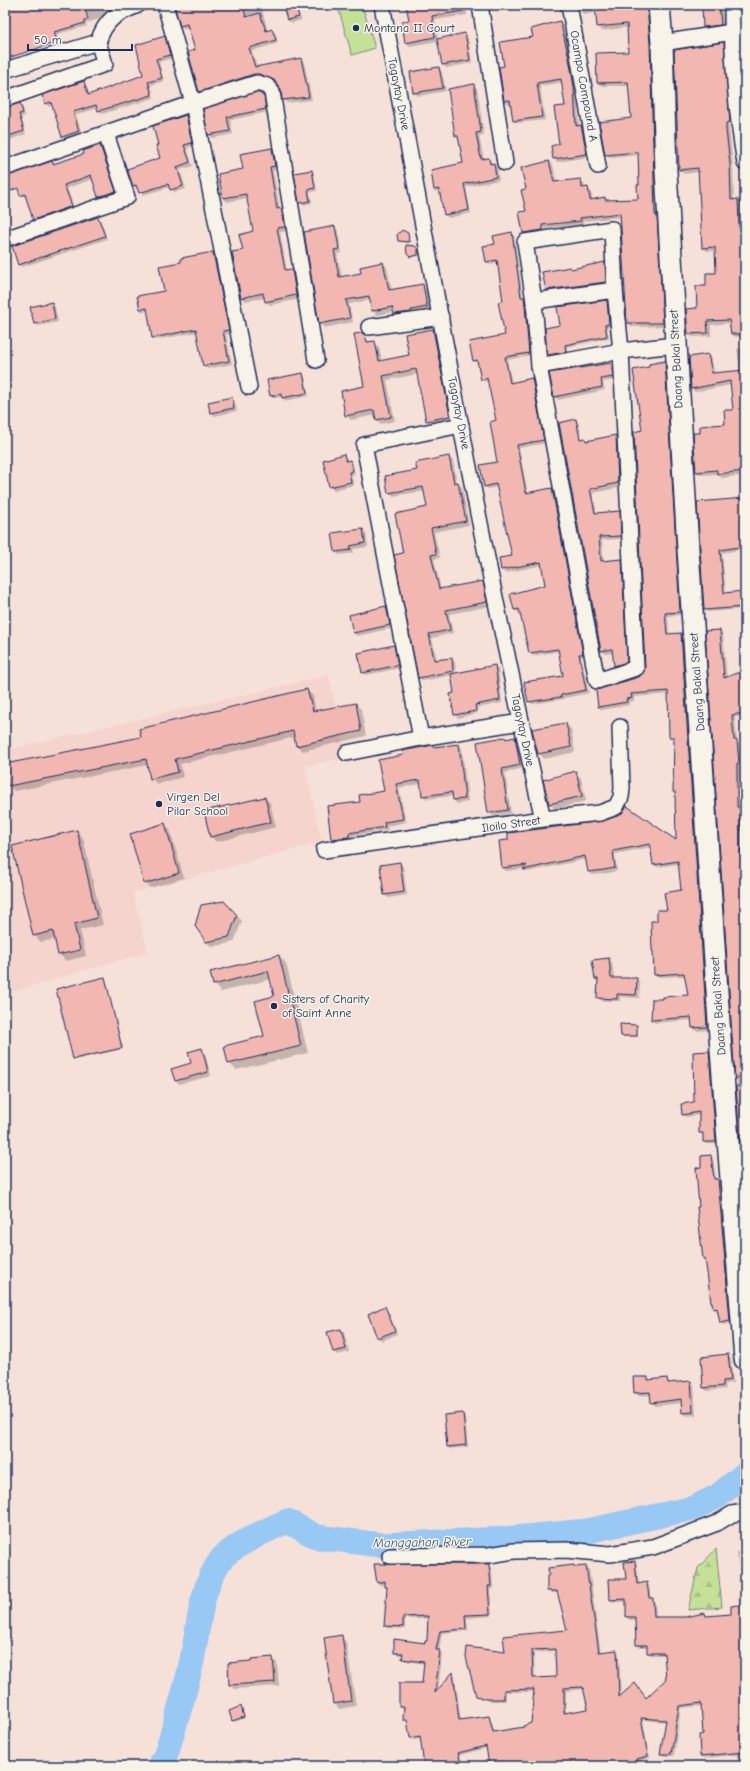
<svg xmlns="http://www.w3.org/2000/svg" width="750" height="1771" viewBox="0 0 750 1771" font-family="'Comic Neue',sans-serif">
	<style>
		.built { fill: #f5d4cd }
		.grass { fill: #c5e198; stroke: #70887b }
		.forest { fill: url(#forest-firs); stroke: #70887b }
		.shadow { fill: #0003; fill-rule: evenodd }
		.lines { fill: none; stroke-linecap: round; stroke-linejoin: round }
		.river { stroke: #98c8f4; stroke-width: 25 }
		.building { fill: #f3b7b2; stroke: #1b2f5e; fill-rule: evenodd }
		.street-casing { stroke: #1b2f5e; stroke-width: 18 }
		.secondary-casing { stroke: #1b2f5e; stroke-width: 24 }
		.street { stroke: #f7f3e8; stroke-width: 15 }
		.secondary { stroke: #f7f3e8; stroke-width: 21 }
		.poi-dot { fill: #1b2f5e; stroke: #f7f3e8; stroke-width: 1.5 }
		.labels { text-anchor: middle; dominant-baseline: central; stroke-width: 3; stroke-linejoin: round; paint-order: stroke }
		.poi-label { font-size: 12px; fill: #1b2f5e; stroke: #f7f3e8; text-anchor: start }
		.street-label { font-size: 12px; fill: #1b2f5e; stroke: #f7f3e8 }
		.water-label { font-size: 13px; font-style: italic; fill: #3a5584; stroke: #f7f3e8 }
	</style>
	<defs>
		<pattern id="forest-firs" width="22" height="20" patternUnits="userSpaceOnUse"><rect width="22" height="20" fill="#c5e198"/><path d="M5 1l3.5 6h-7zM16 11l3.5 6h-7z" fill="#a9c185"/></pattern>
	</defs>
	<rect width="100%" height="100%" fill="#f6e1d8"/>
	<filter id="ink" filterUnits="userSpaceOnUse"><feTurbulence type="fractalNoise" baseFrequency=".025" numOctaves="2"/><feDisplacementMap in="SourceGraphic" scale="8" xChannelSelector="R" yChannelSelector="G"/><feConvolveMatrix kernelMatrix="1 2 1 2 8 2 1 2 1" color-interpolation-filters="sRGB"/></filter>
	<g filter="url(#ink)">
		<polygon class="built" points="329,675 346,758 305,766 322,842 133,893 148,952 5,994 5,750"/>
		<polygon class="grass" points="344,5 362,5 375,48 352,55 338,7"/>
		<polygon class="forest" points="716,1549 722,1607 688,1610 698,1568"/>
		<g class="shadow">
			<polygon points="5,5 118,5 119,8 106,17 86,23 87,26 57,34 58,40 5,54"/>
			<polygon points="186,5 261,5 268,32 272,30 276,34 278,43 252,51 257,67 301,59 304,62 312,100 287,103 283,100 282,90 277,83 263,77 203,95 200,91 196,51 189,28 185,29 181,26"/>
			<polygon points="284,5 297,5 301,20 292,23 288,20"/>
			<polygon points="407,5 466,5 467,15 435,20 438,39 464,35 468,38 472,63 446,68 443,65 438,41 410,46 406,42 411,21"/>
			<polygon points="580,5 652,5 666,326 632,327 628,323 621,217 583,221 584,224 545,229 546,234 527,237 524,233 520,213 527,211 527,190 549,162 553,165 557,183 581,180 584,183 585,189 588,188 591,192 593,201 604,198 606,201 639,200 640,186 639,155 610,158 606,154 632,119 630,86 602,86 598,83 629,53 628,27 602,31 598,27 597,12 585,15 581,12"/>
			<polygon points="703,5 722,5 724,28 708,31 704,27"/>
			<polygon points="745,6 745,23 742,19 742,7"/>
			<polygon points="560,22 563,25 572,62 577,91 579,126 581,126 584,129 589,157 557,162 554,159 552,146 560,145 567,107 563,82 540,86 545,120 517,123 514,120 512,104 509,104 505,101 505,67 534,38"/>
			<polygon points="164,37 167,40 172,58 159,62 164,81 151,85 154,98 102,114 98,108 76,115 82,134 66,139 63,136 53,105 49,107 46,104 44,96 83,82 86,85 90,95 144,76"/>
			<polygon points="723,44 727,47 729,86 725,87 733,168 734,201 740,200 744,204 745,337 735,337 732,334 730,323 711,325 711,336 692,337 688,334 698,309 707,286 718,274 716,251 707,251 703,248 699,172 684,174 680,170 675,51"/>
			<polygon points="439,69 442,72 446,91 418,96 414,93"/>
			<polygon points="473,85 477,88 484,135 479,136 484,160 488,159 497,167 499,180 466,187 471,213 449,218 445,215 441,192 439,193 435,190 464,164 459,139 456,136"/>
			<polygon points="261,95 265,98 268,112 230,120 233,134 213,138 209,135 205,110"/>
			<polygon points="19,105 23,108 25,116 21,117 26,134 7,141 5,139 5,108"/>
			<polygon points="186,116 189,119 194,146 187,148 193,166 180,170 186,189 174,192 170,187 143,195 139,188 137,189 134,186 128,170 161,158"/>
			<polygon points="100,146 103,149 118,195 102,200 99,197 93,179 67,188 75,210 38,222 34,219 27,198 25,198 22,195 54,165 85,154"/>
			<polygon points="272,149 276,153 278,170 273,171 280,209 285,213 288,231 280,232 287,271 292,270 296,274 300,299 270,305 266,301 265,298 245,301 242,297 244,251 254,232 247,198 227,202 223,198 244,170"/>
			<polygon points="311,171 314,174 317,191 310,192 312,203 303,205 300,202"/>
			<polygon points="98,218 101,221 107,239 22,267 19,264"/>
			<polygon points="334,227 338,231 342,253 337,254 342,277 362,273 383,263 387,267 392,291 422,285 426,289 431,311 399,318 394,312 377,315 373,311 371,300 349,304 353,322 324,328 320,324"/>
			<polygon points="511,233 514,236 523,298 526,301 528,310 531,355 507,360 512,383 532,379 535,382 546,443 519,448 528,494 552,489 555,492 585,656 581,657 589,693 564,698 564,699 532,704 529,701 564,677 560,651 532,656 530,653 521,612 517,612 515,610 546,586 543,565 505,573 502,570 513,557 498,487 488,489 485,486 499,463 497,421 489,381 484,382 482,379 478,363 474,361 506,335 504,302 498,263 490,265 487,262 496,244"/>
			<polygon points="407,234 410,243 399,241"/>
			<polygon points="414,247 419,251 419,256 412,257 408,253"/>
			<polygon points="213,253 216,256 231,333 226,334 232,364 207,369 204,366 198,332 156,340 153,337 148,311 143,312 140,309 165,292 183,263"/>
			<polygon points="604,263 608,266 608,285 550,293 547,290 571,270"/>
			<polygon points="607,301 609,304 611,327 607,327 609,338 567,347 568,354 551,357 548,355 546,329 562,326"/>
			<polygon points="51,303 55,307 58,322 38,326 34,323"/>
			<polygon points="433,330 438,335 454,420 432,425 427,420 418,374 387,380 395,421 381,424 376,419 376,415 351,420 346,415 365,387 364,336 370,343 374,342 379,347 382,361 410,356"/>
			<polygon points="745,347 745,475 722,478 718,474 700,475 697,472 701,434 727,425 734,410 731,385 695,392 692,389 708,355 711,358 715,374 740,372 737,349"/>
			<polygon points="665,362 668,365 683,615 668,616 669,635 681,634 684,637 710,1030 696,1031 693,1028 692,1020 655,1023 652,1020 653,1000 665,1000 689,996 685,976 659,977 655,974 653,951 652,922 658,922 668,911 682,891 679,864 657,867 654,864 651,847 615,854 617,871 608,873 592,875 589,872 587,859 527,872 523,869 506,871 503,868 500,842 678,842 676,794 674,792 675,740 670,737 670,694 634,697 634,701 629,702 629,705 602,710 599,707 597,690 639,677 644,674 646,668 643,431 650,368"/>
			<polygon points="611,364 614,367 616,380 603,382 605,390 558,400 555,397"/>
			<polygon points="303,374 305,377 309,396 285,401 282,397 274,398 271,395"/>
			<polygon points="232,398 235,402 237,411 214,416 211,412"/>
			<polygon points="576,420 579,424 582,440 585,439 587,441 616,436 619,439 621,487 593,493 597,514 619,512 623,516 624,539 602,540 604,562 621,560 625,564 630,665 619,669 615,665 614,653 605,654 602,650"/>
			<polygon points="344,455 348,461 350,461 353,464 355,474 351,475 354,485 334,490 330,487"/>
			<polygon points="449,457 453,461 457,483 462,487 469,525 434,532 440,558 434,559 441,590 482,582 486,586 490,606 449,614 453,633 432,638 437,660 451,659 455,662 456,674 495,666 498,669 502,703 477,708 478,713 458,718 455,715 455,694 452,675 423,681 419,678 404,553 429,508 425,491 393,496 389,492 418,471"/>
			<polygon points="698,503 745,523 745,549 722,553 726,594 745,592 745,609 708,612 705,610"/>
			<polygon points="363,530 366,533 368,547 353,549 354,553 339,555 336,552"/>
			<polygon points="386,607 389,611 393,628 357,636 354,633 350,616"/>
			<polygon points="720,631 723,634 727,678 745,671 745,716 735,717 737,741 739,744 741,765 740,765 740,808 743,811 743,865 745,866 745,1167 743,1165 706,632"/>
			<polygon points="393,646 397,650 400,668 366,675 363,672"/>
			<polygon points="307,690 313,696 316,712 355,704 361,709 366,736 303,751 297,746 295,737 180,764 183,777 157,784 151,778 148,765 14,791 9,785 5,765 142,738"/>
			<polygon points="566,724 571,729 575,752 544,759 539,753"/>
			<polygon points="515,738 518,741 523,768 505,773 511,813 493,816 489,813 507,740"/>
			<polygon points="459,745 462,748 468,802 457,804 454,800 453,796 426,799 423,795 421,784 399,788 406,822 387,826 388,830 352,836 352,841 336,842 332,839 362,803 385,792 404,756 433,746 435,748"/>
			<polygon points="576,773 581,778 586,801 555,809 550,804"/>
			<polygon points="265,798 270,803 276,827 216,842 211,836"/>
			<polygon points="165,824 170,830 184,878 150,888 145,883"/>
			<polygon points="76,831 83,838 103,925 80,930 86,956 66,961 59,954 55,939 41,942 34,935"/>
			<polygon points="400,863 403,866 407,895 388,898 385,895"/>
			<polygon points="223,902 242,921 234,942 212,947 206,942"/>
			<polygon points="279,956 286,963 308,1053 236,1070 229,1063 265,1036 275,997 271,979 221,992 214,985"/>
			<polygon points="609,959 612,962 614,979 636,979 640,983 639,998 620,997 620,1001 602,1001 598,998 599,982 595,979"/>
			<polygon points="105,979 123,1049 76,1060 58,990"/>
			<polygon points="637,1026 638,1037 623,1037 622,1036"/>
			<polygon points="201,1049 205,1053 211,1076 179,1084 176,1081 192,1064"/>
			<polygon points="709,1052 711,1054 718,1144 706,1144 704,1142 704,1135 700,1133 700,1115 686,1117 683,1115 695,1103"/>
			<polygon points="710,1156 713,1159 716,1180 720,1182 732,1323 723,1325 720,1322 719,1311 714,1308 707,1261 704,1258 700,1208 702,1168"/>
			<polygon points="385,1308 388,1311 397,1334 382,1341 378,1337"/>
			<polygon points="340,1330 344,1333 349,1352 337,1355 334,1352"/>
			<polygon points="728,1355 731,1359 733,1383 725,1384 726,1389 707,1391 704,1388"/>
			<polygon points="647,1378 650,1380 667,1379 670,1384 691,1382 694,1385 696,1415 686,1416 683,1413 682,1403 655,1406 652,1402 651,1395 638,1396 635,1392"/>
			<polygon points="463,1414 465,1417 468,1447 450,1449 448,1447 445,1416"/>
			<polygon points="737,1552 745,1552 745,1568 741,1568 738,1565"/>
			<path d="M635 1562 637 1564 639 1584 646 1583 649 1586 651 1599 655 1602 656 1618H685L705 1614 707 1617 733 1615 740 1606 739 1598H745V1766H738L737 1755 704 1758 701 1755 704 1735 702 1706 681 1708 674 1756H664L661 1754 667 1722 643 1720 650 1758 639 1761 640 1766H490L487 1748 460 1755 463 1766H449L421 1739 413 1740 411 1738 409 1722 404 1720 405 1710 400 1707 422 1684 425 1664 406 1661 403 1658 404 1655H397L395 1652 426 1645 428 1642 429 1619H405V1629L388 1628 385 1626 388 1589 386 1584 380 1585 378 1582 489 1565 492 1568 493 1589H490L492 1616 467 1618 468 1631 442 1633 439 1651 442 1654 438 1692 453 1674 455 1676 461 1721 489 1717 491 1720 495 1733 525 1728 532 1724 535 1692H506V1701H489L480 1698 477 1695 506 1653 569 1631 558 1593H550L548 1590 574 1566 576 1568 586 1567 589 1569 601 1653 616 1651 619 1654 621 1696 647 1699 667 1679 665 1655H651L648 1653V1647H640L637 1645 636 1620H630L627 1617V1602H614L611 1600 627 1580ZM556 1651 557 1678 535 1679 534 1653ZM585 1689 589 1710 566 1713V1691Z"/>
			<polygon points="341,1636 346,1642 356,1706 339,1709 334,1703"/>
			<polygon points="272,1658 277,1663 279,1686 234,1689 230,1685"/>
			<polygon points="241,1708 245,1718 235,1722 230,1712"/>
		</g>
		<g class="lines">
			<path class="river" d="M160 1766 165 1757C174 1728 183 1699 190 1669 199 1634 198 1592 220 1561 230 1546 270 1529 287 1521L317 1537 381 1545 504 1539 587 1531 694 1508 718 1496 745 1474"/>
		</g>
		<g class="building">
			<polygon points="5,5 64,5 65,8 84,5 88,19 84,20 85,23 54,32 57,42 5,59"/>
			<polygon points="174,5 243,5 246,17 260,13 266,31 272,29 276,40 249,48 255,67 301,58 309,97 282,100 281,90 274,80 259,74 254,74 199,92 188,52 195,50 187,24 180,26"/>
			<polygon points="283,5 295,5 299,17 287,20"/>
			<polygon points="406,5 462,5 463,11 432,16 435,37 405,43 402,22 409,20"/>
			<polygon points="595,5 647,5 650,44 655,215 657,215 663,323 627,323 620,213 580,218 581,221 542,225 543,230 523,233 519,212 526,211 521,190 526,189 521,168 549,161 554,182 581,179 582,188 588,187 590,200 605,197 605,200 638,199 637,185 639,185 638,152 605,155 599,122 631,118 628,82 597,83 596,53 628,52 627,24 597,27"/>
			<polygon points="702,5 719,5 721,25 703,27"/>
			<polygon points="560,21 569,58 574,87 576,126 581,125 587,154 553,159 551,146 559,144 554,107 565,106 561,79 537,83 542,117 513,121 510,100 504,101 499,67 504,66 500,42 533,37 531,29"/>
			<polygon points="465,33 470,60 442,65 437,39"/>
			<polygon points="165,36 170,55 156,59 162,78 148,82 152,95 98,111 96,105 73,112 79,131 62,137 51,102 45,104 42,95 84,81 88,95 143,75 136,45"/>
			<polygon points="745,39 745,94 742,40"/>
			<polygon points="724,42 730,122 726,123 726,130 730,164 731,200 738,199 739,227 743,227 744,244 741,244 743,270 745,270 745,334 731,334 729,320 707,321 708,333 688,334 686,309 697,308 696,286 706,286 706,273 716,273 715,247 702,248 698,168 679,170 674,50"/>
			<polygon points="439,67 443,88 413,93 410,72"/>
			<polygon points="474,84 481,132 476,133 481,159 489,158 490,164 494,163 496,177 464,184 469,210 444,215 439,189 434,190 431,170 463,163 458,136 455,136 448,89"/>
			<polygon points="257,92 264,96 266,109 227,117 230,131 208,135 203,109"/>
			<polygon points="20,103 23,113 19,114 24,131 5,137 5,108"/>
			<polygon points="186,115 192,143 184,145 190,162 177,167 183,186 170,190 168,184 139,193 136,185 133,186 127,169 160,158 156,145 158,145 153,126"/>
			<polygon points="100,145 116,191 98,197 91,175 64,185 72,206 33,220 25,194 20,196 18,188 5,193 5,177 52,161 53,164 84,154 83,151"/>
			<polygon points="272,148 275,166 270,167 277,209 281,208 285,227 277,228 285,270 292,269 296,295 265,302 263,293 241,298 232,252 243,250 239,235 253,231 246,194 223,198 218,174 243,169 240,154"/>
			<polygon points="312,170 315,188 308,190 310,201 299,203 294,173"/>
			<polygon points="98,217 105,236 18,265 12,246"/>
			<polygon points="335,226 339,249 334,250 339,277 361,273 360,267 383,262 389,290 423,284 427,307 411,310 411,312 394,314 392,307 372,311 369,296 346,300 350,318 319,324 304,232"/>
			<polygon points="402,230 408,233 409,242 398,241 397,235"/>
			<polygon points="512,232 521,297 524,297 525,306 529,353 505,357 510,383 532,378 544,440 517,445 526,493 552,488 583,654 579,654 586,690 561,695 561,697 528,702 524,682 563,676 558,649 529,653 519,609 514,610 510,594 545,585 541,562 501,570 499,558 512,556 496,484 484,487 480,465 497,462 490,422 496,420 487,378 481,380 477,360 473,361 469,342 505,335 498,302 503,301 497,260 486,262 483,246 495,244 493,236"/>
			<polygon points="406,245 415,246 418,249 418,255 410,257 407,254"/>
			<polygon points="213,252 229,330 223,331 229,361 203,366 196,329 152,338 147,308 140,309 137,296 164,291 159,266 181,262 181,258"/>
			<polygon points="605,262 606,282 546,290 542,272 570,267 571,269"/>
			<polygon points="607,300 609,324 605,325 607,336 565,345 566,352 547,355 545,328 560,325 557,307"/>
			<polygon points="52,302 55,319 34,324 30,307"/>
			<polygon points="433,329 450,416 426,421 416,369 383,376 391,417 376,420 374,410 345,416 341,391 364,386 354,334 362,333 365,335 367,342 375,341 379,361 409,355 405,334"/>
			<polygon points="708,354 712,373 745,370 745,447 741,447 744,471 717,474 717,470 696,472 693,433 700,433 700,426 725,424 724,410 733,410 730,381 691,389 689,357"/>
			<polygon points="665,361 680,612 665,613 667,634 681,633 707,1027 692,1028 691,1017 651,1020 652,999 663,999 663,997 688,995 684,973 654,975 653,951 652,951 651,921 657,921 657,910 667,910 664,893 681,890 678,861 653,865 650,844 613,851 615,868 604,870 588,872 585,856 523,870 527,865 502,868 499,841 508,840 508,833 603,821 620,815 627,806 676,840 675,792 673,792 674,737 669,737 668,691 631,694 632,698 626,699 627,702 598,707 596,690 639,677 643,673 645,668 634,432 642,430 633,370 649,367 649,364"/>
			<polygon points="611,363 613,377 601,379 602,387 554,397 549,373"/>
			<polygon points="303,373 307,393 282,398 281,394 270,396 267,380"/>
			<polygon points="232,397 234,408 210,413 208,402"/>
			<polygon points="576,419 580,439 585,438 586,441 616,435 618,483 590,489 595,513 620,511 621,536 599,537 601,561 622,559 627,662 614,666 612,649 601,651 559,423"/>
			<polygon points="344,454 346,461 350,460 353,471 349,472 351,482 329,487 323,460"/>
			<polygon points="449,456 454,483 458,482 466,521 431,528 436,554 431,555 439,589 483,581 487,602 446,610 450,630 429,634 434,660 452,658 453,671 418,678 394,555 403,553 395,514 427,507 423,487 388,493 385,476 417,470 415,463"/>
			<polygon points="745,498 745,546 720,550 724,593 743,591 744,607 704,610 697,502"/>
			<polygon points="363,529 365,543 350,546 351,550 335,552 332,533"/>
			<polygon points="386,606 390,625 353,633 349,615"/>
			<polygon points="720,630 724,678 745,670 745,710 743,710 744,713 732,715 734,740 737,740 739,763 737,763 737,807 740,807 741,885 745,878 745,1071 735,1080 705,631"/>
			<polygon points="394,645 398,665 362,673 358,653"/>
			<polygon points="495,665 500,700 475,705 476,711 454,715 450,694 454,693 451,674"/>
			<polygon points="307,689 313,711 356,703 361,731 296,746 293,731 175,759 178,772 150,779 146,759 8,786 5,764 141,737 139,729"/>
			<polygon points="566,723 571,747 538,754 532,729"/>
			<polygon points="505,737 506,739 515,737 520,765 502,769 508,810 488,813 477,742"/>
			<polygon points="459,744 465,799 453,800 452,792 422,796 420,780 396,784 403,819 384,822 385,827 349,833 349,837 331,839 327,806 360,802 359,795 384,791 378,760 403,755 402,751 423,747 433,745 433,747"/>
			<polygon points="576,771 582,796 549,804 543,780"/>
			<polygon points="265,797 271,822 210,837 204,811"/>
			<polygon points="165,823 179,873 144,884 130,834"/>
			<polygon points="77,830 97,918 74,924 80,950 58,955 53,931 33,936 12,846"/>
			<polygon points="400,862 404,892 384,895 380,865"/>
			<polygon points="224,901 237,915 229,937 206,942 195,926 201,905"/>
			<polygon points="279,955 301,1046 228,1064 224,1046 264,1036 255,1001 274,996 268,971 213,985 210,972"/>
			<polygon points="609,958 611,978 637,978 636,995 617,994 617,999 597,998 598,979 595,979 592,960"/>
			<polygon points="105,977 122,1048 73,1059 56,989"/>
			<polygon points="620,1024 637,1025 637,1036 621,1036"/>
			<polygon points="202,1048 208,1072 175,1081 171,1069 191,1063 188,1052"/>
			<polygon points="709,1051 716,1142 703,1142 703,1133 699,1133 699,1112 682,1115 681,1104 694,1102 693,1052"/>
			<polygon points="736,1086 745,1086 745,1142 740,1142"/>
			<polygon points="711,1155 714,1179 718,1179 730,1321 720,1323 717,1308 713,1309 712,1302 711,1302 705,1258 703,1259 697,1207 699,1207 696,1168 701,1167 701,1156"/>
			<polygon points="385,1306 395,1331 377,1338 368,1314"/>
			<polygon points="341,1329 346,1349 333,1352 327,1332"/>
			<polygon points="728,1354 731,1380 723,1381 723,1386 703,1388 701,1357"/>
			<polygon points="633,1377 648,1377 648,1380 667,1378 668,1383 691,1381 693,1412 682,1413 681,1399 651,1403 650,1392 634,1393"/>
			<polygon points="463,1413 466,1445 447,1447 444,1415"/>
			<path d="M635 1561 637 1584 647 1582 649 1598H653L654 1617H685L705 1613 706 1616 731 1614V1606L745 1604V1752L700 1756 699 1735 703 1734 701 1703 679 1706 671 1754H660L666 1720 641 1718 648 1756 637 1759 639 1766H489L486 1746 458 1753 462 1766H424L420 1736 410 1738 407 1720H403L404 1707H399V1683H422L424 1662 402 1659 403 1653H394V1639L425 1643V1641H427L428 1616 403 1617V1627L384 1626 387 1587H385V1581L377 1583 374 1564H489L491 1586H488L490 1614 465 1615 466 1629 440 1631 436 1650H440L435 1693 453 1672 459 1720 489 1716 493 1732 524 1727 523 1726 531 1723 534 1689 504 1690V1699H486L476 1696 466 1657 467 1647 505 1652 503 1636 567 1630 557 1591H547V1576L549 1575 548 1568 574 1565 575 1567 586 1566 599 1652 617 1650 619 1697 635 1683 646 1698 666 1679 664 1653H647V1645H636L635 1617H626V1599L610 1600 609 1579H626L624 1562ZM555 1649 556 1677 533 1678 532 1650ZM583 1687 588 1709 564 1713V1688Z"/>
			<polygon points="342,1635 351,1701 333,1704 324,1638"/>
			<polygon points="273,1657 275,1682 229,1685 228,1663 251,1661 251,1659"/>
			<polygon points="241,1706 244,1717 232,1721 229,1711"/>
		</g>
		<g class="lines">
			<defs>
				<g id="street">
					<polyline points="165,5 193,103 249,387"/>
					<path d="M382 5C433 277 481 549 543 819"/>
					<polyline points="480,5 505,163"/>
					<polyline points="569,5 598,166"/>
					<path d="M732 5C732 58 736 111 745 163"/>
					<path d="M98 42C106 18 116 14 138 5"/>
					<polyline points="662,43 745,30"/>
					<polyline points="5,70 98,42"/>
					<polyline points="5,99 105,64 98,42"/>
					<polyline points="5,168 193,103 257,83 267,86 272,92 316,360"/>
					<polygon points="612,229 615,290 621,351 636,668 597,681 539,366 534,301 525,242"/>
					<polyline points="5,239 127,197 106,134"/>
					<polyline points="534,301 615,290"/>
					<polyline points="369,327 441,317"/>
					<polyline points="539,366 621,351 675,345"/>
					<polyline points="421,738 364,445 461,425"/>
					<polyline points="347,753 421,738 521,722"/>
					<polyline points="324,850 543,819 600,813 616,807 621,797 622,788 620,727"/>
					<polyline points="390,1556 489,1555 514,1551 566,1550 610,1554 653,1547 717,1523 732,1514 745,1512"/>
				</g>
				<polyline id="secondary" points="659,5 662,43 666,171 688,549 720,1037 745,1359"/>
			</defs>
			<use href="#street" class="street-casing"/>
			<use href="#secondary" class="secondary-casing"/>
			<use href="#street" class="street"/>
			<use href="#secondary" class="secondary"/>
		</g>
	</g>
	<g class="poi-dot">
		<circle cx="356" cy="28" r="4"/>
		<circle cx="159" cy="804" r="4"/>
		<circle cx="274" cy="1006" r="4"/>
	</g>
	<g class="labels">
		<g class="poi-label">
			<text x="364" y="28">Montana II Court</text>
			<text x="167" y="797">Virgen Del<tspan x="167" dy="14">Pilar School</tspan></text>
			<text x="282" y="999">Sisters of Charity<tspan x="282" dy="14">of Saint Anne</tspan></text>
		</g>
		<g class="street-label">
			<text transform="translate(584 86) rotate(80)">Ocampo Compound A</text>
			<text transform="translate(399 94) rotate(79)">Tagaytay Drive</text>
			<text transform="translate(676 359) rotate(-93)">Daang Bakal Street</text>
			<text transform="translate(459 413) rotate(79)">Tagaytay Drive</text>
			<text transform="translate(697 682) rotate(-94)">Daang Bakal Street</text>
			<text transform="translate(523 730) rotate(78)">Tagaytay Drive</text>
			<text transform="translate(511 824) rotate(-8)">Iloilo Street</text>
			<text transform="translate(718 1006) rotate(-94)">Daang Bakal Street</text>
		</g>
		<g class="water-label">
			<text transform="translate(422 1542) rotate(-1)">Manggahan River</text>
		</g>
	</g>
	<rect width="750" height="1771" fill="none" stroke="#f7f3e8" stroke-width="20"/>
	<rect x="10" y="10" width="730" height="1751" fill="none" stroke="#1b2f5e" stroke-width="1.5" filter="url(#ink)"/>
	<path d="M28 44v6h104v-6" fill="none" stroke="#1b2f5e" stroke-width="2"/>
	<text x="34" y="44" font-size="12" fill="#1b2f5e" stroke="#f7f3e8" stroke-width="3" paint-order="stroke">50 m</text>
</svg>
